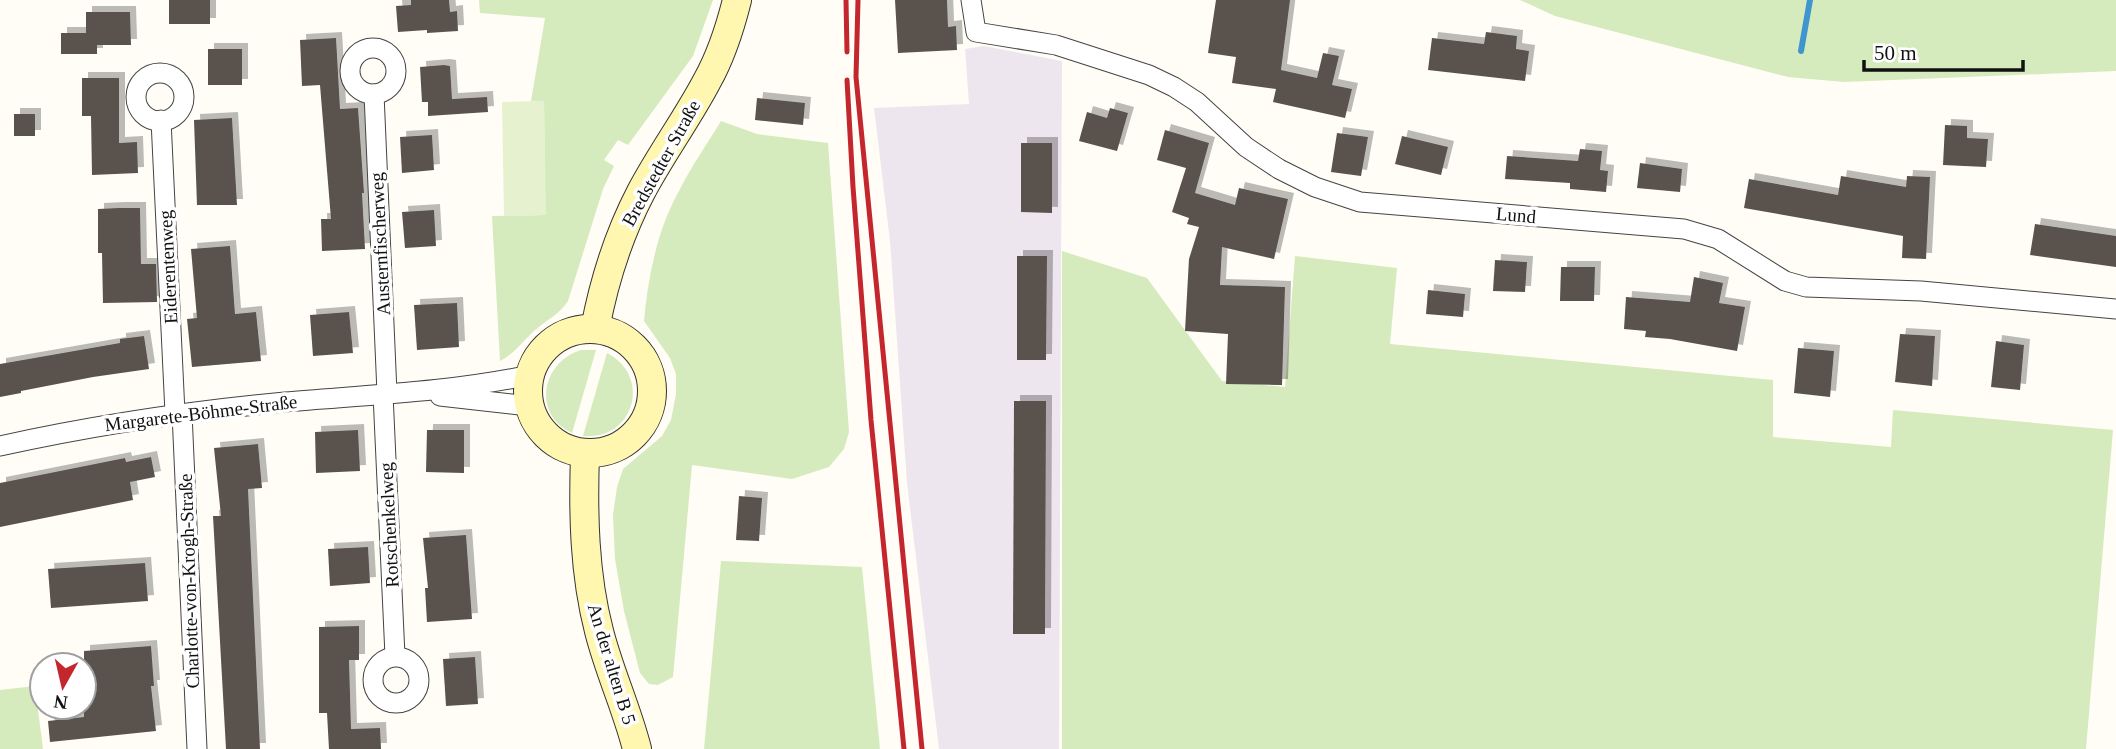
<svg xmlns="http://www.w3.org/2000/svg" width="2116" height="749" viewBox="0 0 2116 749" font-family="'Times New Roman',serif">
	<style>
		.industrial { fill: #eee6ef }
		.green { fill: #d5ebbd }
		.pitch { fill: #e6f2cf }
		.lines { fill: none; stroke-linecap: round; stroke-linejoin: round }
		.stream { stroke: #3f96cf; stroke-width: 6 }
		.building { fill: #5a524d; filter: url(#shadow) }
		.minor-casing { stroke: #444; stroke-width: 21 }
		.secondary-casing { stroke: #333; stroke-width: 30 }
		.minor { stroke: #fff; stroke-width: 19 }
		.secondary { stroke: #fff6b0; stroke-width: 28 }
		.rail { stroke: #c4262e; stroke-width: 5 }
		.labels { text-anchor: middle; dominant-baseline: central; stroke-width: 7; stroke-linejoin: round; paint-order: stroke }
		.street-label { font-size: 19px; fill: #111; stroke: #fff }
	</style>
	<defs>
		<filter id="shadow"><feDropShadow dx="6" dy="-6" stdDeviation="0" flood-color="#0004"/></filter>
	</defs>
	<rect width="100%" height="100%" fill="#fffdf5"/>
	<polygon class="industrial" points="984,46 1062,61 1059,749 939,749 907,483 890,241 874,108 969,104 965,49"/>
	<g class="green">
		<path d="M479 0H713L693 56 628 145 618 140 604 160 614 166 603 189 568 301C559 315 546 320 534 331 523 341 514 354 500 361L492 216 545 215 544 102 531 101 545 18 480 13Z"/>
		<polygon points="1520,0 2116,0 2116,71 1844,82 1788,77 1555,16"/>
		<path d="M721 121 757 134 828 143 849 432 844 449 829 467 792 479 692 465 673 677 658 685 649 684 640 673 624 611 615 559 613 515 617 487 623 469 662 436 671 420 676 394V374L670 358 644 321C648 277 657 230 679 191 691 167 707 144 721 121Z"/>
		<polygon points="1062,251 1147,278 1222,381 1285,387 1295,256 1397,268 1390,344 1773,380 1773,437 1891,447 1893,410 2113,430 2086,749 1062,749"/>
		<path d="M581 350H596L572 433C531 414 542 362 581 350Z"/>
		<path d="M607 353C653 377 633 441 583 436Z"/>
		<polygon points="721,561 862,567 880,749 704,749"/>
		<polygon points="35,686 43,749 0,749 0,690"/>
	</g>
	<polygon class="pitch" points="544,101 546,215 504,216 502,102"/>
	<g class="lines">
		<polyline class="stream" points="1801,51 1810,0"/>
	</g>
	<g class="building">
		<rect x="169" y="0" width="41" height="24"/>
		<polygon points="411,0 449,0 450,12 457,11 458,31 427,33 427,30 398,32 396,6 411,5"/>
		<polygon points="895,0 947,0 948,27 956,26 957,50 898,53"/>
		<polygon points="1216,0 1290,0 1281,70 1317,78 1323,53 1339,56 1332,85 1352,89 1345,118 1273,102 1276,89 1232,83 1236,57 1208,53"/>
		<polygon points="86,12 130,12 131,45 97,45 97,54 61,54 61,33 86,33"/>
		<polygon points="1486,32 1517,36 1516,49 1529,51 1525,81 1428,70 1432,38 1484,44"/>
		<polygon points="336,38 340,109 358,108 364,193 362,193 365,249 322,251 321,219 331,219 320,85 302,86 300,40"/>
		<rect x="208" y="49" width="34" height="36"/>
		<polygon points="444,65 450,66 452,99 487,97 488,112 428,116 428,102 422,102 420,67"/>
		<polygon points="82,78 119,78 119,143 137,142 138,173 92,175 91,116 82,116"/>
		<polygon points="757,98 805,103 803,125 755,120"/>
		<polygon points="1110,108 1128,113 1117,151 1079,141 1087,112 1107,118"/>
		<rect x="14" y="114" width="21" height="22"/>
		<polygon points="232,118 237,205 197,205 194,120"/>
		<polygon points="1945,125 1967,126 1967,138 1988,139 1986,167 1943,165"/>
		<polygon points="1165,130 1209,143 1195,193 1235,205 1239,188 1288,199 1274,259 1222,247 1220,285 1285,287 1282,385 1226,384 1228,334 1185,331 1189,259 1199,227 1187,224 1189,218 1172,212 1186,168 1157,160"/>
		<polygon points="1337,133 1368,137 1361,176 1331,172"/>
		<polygon points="432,135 434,170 402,173 400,137"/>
		<polygon points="1402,136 1448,147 1441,175 1395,164"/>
		<polygon points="1021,143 1052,143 1052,213 1021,212"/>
		<polygon points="1580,149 1602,151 1600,170 1608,171 1606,192 1570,189 1570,183 1505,179 1507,156 1578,161"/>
		<polygon points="1640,163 1682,169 1680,192 1637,188"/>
		<polygon points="1841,176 1906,187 1907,176 1930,177 1926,259 1902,258 1903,236 1744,208 1749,179 1838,195"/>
		<polygon points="119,208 140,208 141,264 156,264 157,302 103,303 102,253 98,253 98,209"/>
		<polygon points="434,210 436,246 405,248 402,212"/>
		<polygon points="2035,224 2116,236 2116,267 2030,255"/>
		<polygon points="230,246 235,314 256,312 261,361 192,367 187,319 197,318 191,249"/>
		<polygon points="1017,256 1047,256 1046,360 1017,360"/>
		<polygon points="1495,260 1527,262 1525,292 1493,291"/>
		<polygon points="1561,267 1595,267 1594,301 1560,301"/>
		<polygon points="1694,277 1723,283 1719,303 1745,307 1737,351 1670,339 1645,337 1646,331 1624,329 1626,297 1690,302"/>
		<polygon points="1428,290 1465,294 1463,317 1426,314"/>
		<polygon points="457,303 459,347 417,350 414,305"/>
		<polygon points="349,312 353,353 313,356 310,315"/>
		<polygon points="1900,334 1935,336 1932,386 1895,382"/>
		<polygon points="144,336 149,369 93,377 21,391 21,393 0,397 0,364 120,343 120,339"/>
		<polygon points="1996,341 2024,345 2020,390 1991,387"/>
		<polygon points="1798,348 1834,351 1830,397 1794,393"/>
		<polygon points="1014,401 1046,401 1045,634 1013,634"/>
		<polygon points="358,430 360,471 316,473 315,432"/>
		<polygon points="427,430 464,430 464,473 426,472"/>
		<polygon points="258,444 262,488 248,489 260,749 226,749 213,516 221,516 214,448"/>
		<polygon points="151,457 155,477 130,482 133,500 0,527 0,483 125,458 126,462"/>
		<polygon points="739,496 762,498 759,541 736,540"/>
		<polygon points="466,535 472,619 427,622 425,588 428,588 423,538"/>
		<polygon points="368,547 370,583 330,586 328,549"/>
		<polygon points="145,563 148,601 51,608 48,569"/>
		<polygon points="359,626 359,660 349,660 351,729 380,728 381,749 329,749 327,713 319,713 319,627"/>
		<polygon points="151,646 154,686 151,686 156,731 50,742 48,721 84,717 84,651"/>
		<polygon points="475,657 478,704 446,706 443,659"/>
	</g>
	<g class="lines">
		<defs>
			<g id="minor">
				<polyline points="971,0 976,32 1056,45 1149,75 1174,87 1197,102 1246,147 1279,169 1315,187 1360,202 1684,229 1718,239 1785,281 1806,287 1921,291 2116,309"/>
				<circle cx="373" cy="71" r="23"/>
				<circle cx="160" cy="97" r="24"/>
				<polyline points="374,94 387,393"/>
				<polyline points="161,120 175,413"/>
				<polyline points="383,394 395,656"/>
				<polyline points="440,396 529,406"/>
				<polyline points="182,413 197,749"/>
				<path d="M0 446C95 425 189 411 285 402 367 395 450 392 530 375"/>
				<circle cx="396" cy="680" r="23"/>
			</g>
			<g id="secondary">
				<path d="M595 329C604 281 618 236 641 192 661 154 687 119 707 81 721 56 730 28 737 0"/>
				<circle cx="590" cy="391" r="62"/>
				<path d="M585 454C583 513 584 573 599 631 609 671 627 709 637 749"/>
			</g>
		</defs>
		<use href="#minor" class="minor-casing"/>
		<use href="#secondary" class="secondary-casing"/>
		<use href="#minor" class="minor"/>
		<use href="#secondary" class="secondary"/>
		<g class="rail">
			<polyline points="846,0 847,52"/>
			<polyline points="858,0 856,77 922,749"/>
			<polyline points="847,80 853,187 871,420 904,749"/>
		</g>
	</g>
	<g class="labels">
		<g class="street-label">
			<text transform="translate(661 163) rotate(-61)">Bredstedter Straße</text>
			<text transform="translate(1516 215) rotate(5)">Lund</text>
			<text transform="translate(380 244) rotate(-93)">Austernfischerweg</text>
			<text transform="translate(168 267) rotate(-93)">Eiderentenweg</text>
			<text transform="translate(201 413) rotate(-7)">Margarete-Böhme-Straße</text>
			<text transform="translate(389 525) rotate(-93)">Rotschenkelweg</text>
			<text transform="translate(189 581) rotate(-92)">Charlotte-von-Krogh-Straße</text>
			<text transform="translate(612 664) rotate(73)">An der alten B 5</text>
		</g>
	</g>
	<g transform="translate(63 686) rotate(188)"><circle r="33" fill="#ffffff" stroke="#a0a0a0" stroke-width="2"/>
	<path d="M0-5L12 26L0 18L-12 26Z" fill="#c4262e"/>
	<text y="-10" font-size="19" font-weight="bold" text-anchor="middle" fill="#111111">N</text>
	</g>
	<path d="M1864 60v10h159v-10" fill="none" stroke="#111111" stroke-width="3.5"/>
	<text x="1874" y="60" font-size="21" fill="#111111" stroke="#ffffff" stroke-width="5" paint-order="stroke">50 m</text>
</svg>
